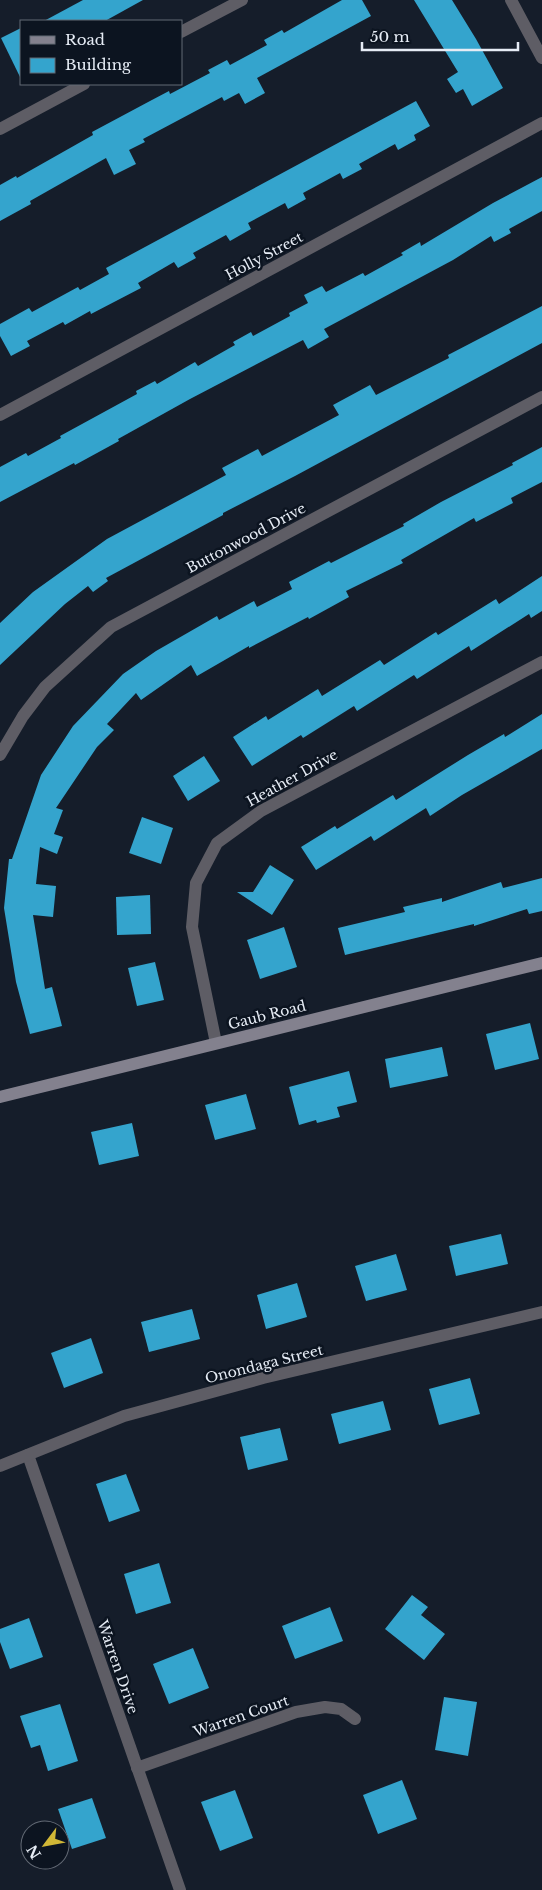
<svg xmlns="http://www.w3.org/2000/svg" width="542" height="1890" viewBox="0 0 542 1890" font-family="'Libre Baskerville',serif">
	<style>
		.building { fill: #34a4cd }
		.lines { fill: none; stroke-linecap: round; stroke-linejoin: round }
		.street { stroke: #5e5d65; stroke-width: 12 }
		.secondary { stroke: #83818e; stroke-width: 12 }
		.labels { text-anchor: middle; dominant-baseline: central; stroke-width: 5; stroke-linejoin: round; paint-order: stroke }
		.street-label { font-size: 14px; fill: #e6ecf5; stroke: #0c1420 }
	</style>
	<rect width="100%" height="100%" fill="#151d2a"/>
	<g class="building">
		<polygon points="83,0 143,0 105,21 44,21"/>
		<polygon points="342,0 362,0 371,16 257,78 265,93 245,104 239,93 224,101 222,97 143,139 145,142 129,150 136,164 114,175 106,158 30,201 31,204 0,221 0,185 16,176 17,178 93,135 92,132 150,101 169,91 170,94 210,73 208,70 227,60 230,65 267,45 264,40 282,30 284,33"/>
		<polygon points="414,0 452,0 476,39 503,88 472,106 463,89 456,93 447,79 458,72"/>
		<polygon points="21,28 21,79 1,38"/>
		<polygon points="416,101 430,126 414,135 416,140 398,150 395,144 359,164 362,169 343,179 340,173 303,193 306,199 288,209 285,203 248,223 251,229 230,241 226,235 193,253 196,258 178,268 174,262 138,283 141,288 91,314 90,311 65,325 63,322 27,341 30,346 11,356 0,336 0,324 29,308 32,312 78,287 80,290 109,274 106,268"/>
		<polygon points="542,177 542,211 509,229 511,233 494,242 491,236 453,260 324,329 329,337 308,349 303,340 190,399 118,439 119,441 75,465 74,463 0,502 0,467 26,453 28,456 61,438 60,436 137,394 136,391 155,381 157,384 195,362 198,366 235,345 233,342 251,332 253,336 290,316 289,313 308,303 304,295 322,286 326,292 363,273 365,276 403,255 401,253 420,242 421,246 493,203"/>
		<polygon points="542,306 542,343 295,476 223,513 223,515 106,578 108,581 93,592 88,586 65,604 0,665 0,623 33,592 107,539 226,475 222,468 258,449 262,456 339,415 333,405 370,385 376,395 449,358 448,355"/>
		<polygon points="542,447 542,482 511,498 513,503 476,522 474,518 401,560 403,563 346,591 349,597 309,619 308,617 249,648 249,646 197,676 191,665 141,700 136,693 107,724 114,730 97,747 56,808 63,810 54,834 63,837 57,854 40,847 36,884 56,886 53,917 33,915 45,989 52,987 62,1026 30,1034 16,982 4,908 9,859 12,859 41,775 73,726 123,674 156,651 217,616 219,620 254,601 257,607 292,589 289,582 329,561 331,563 404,526 403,524 441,502 513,465 512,463"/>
		<polygon points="542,576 542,611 531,618 529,614 471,651 469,646 417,679 414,675 357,711 354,706 303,738 301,735 252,766 233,737 266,716 268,720 318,689 322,696 380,660 384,665 436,632 438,635 496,599 499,604"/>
		<polygon points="542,714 542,749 462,795 430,816 426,808 374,841 371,836 316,870 301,847 335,826 337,829 393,795 396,800 468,755 504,734 505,737"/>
		<polygon points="204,756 220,781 188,801 173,776"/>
		<polygon points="142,817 173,828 161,864 129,853"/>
		<polygon points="270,865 294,880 272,915 237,892 253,892"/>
		<polygon points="542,878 542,911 529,914 527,909 474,926 474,924 345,955 338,928 405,912 403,907 442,898 442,902 501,882 503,888"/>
		<polygon points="150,895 151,934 117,935 116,897"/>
		<polygon points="284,927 297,967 260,979 247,940"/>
		<polygon points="155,962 164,1000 137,1006 128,968"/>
		<polygon points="530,1023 539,1059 495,1070 486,1034"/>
		<polygon points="442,1047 448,1076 390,1088 385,1059"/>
		<polygon points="349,1071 357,1102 337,1107 340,1117 317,1123 316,1120 299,1125 289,1087"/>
		<polygon points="246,1094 256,1129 215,1140 205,1105"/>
		<polygon points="132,1123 139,1156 99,1165 91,1132"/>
		<polygon points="501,1234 508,1264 456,1276 449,1246"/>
		<polygon points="396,1254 407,1290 366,1301 355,1266"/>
		<polygon points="297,1283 307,1317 266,1329 257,1295"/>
		<polygon points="192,1309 200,1339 149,1352 141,1322"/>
		<polygon points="91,1338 103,1373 64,1388 51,1353"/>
		<polygon points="470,1378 480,1414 439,1425 429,1389"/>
		<polygon points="383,1401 391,1430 339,1444 331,1414"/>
		<polygon points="280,1428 288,1460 248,1470 240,1437"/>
		<polygon points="126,1474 140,1511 109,1522 96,1484"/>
		<polygon points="159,1563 171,1603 136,1614 124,1574"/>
		<polygon points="412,1595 428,1607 421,1615 445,1634 424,1660 385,1629"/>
		<polygon points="330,1607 343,1641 295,1659 282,1626"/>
		<polygon points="29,1618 43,1657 10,1669 0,1642 0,1629"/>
		<polygon points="193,1648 209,1688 169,1704 153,1664"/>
		<polygon points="444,1697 477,1702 468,1756 435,1750"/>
		<polygon points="60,1704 78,1761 48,1771 40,1745 31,1748 20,1716"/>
		<polygon points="402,1780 417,1819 378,1834 363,1795"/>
		<polygon points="235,1790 253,1838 220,1851 201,1802"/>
		<polygon points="92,1798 106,1838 72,1849 58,1809"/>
	</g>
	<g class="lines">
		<g class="street">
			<polyline points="511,0 542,58"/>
			<polyline points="181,32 242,0"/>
			<polyline points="0,129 84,84"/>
			<polyline points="0,415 542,123"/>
			<polyline points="0,755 23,716 45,687 111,627 542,397"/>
			<polyline points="216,1043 192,927 196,883 217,843 261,811 542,662"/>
			<polyline points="28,1455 180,1890"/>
			<polyline points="0,1466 124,1416 263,1378 542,1312"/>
			<polyline points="137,1768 296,1712 325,1707 341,1709 355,1719"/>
		</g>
		<polyline class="secondary" points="0,1097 542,963"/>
	</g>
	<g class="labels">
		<g class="street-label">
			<text transform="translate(264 256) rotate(-28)">Holly Street</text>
			<text transform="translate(246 538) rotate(-28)">Buttonwood Drive</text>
			<text transform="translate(292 778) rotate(-29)">Heather Drive</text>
			<text transform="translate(267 1015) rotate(-14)">Gaub Road</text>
			<text transform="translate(264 1364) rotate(-14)">Onondaga Street</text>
			<text transform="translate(118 1667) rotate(71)">Warren Drive</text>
			<text transform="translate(241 1716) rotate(-19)">Warren Court</text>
		</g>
	</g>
	<rect x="20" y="20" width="162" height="65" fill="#0c1420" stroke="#636a75"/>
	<rect x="30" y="36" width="25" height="8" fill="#83818e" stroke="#636a75"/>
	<text x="65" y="45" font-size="15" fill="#e6ecf5">Road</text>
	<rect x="30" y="58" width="25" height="15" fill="#34a4cd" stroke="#636a75"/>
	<text x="65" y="70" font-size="15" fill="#e6ecf5">Building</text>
	<g transform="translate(45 1845) rotate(238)"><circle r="24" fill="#0c1420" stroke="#636a75"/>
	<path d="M0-4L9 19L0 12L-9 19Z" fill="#d1b736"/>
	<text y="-8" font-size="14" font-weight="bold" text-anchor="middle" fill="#e6ecf5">N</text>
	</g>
	<path d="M362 42v8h156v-8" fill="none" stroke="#e6ecf5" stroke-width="2.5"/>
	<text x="370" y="42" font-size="15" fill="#e6ecf5" stroke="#0c1420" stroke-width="4" paint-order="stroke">50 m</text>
</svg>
